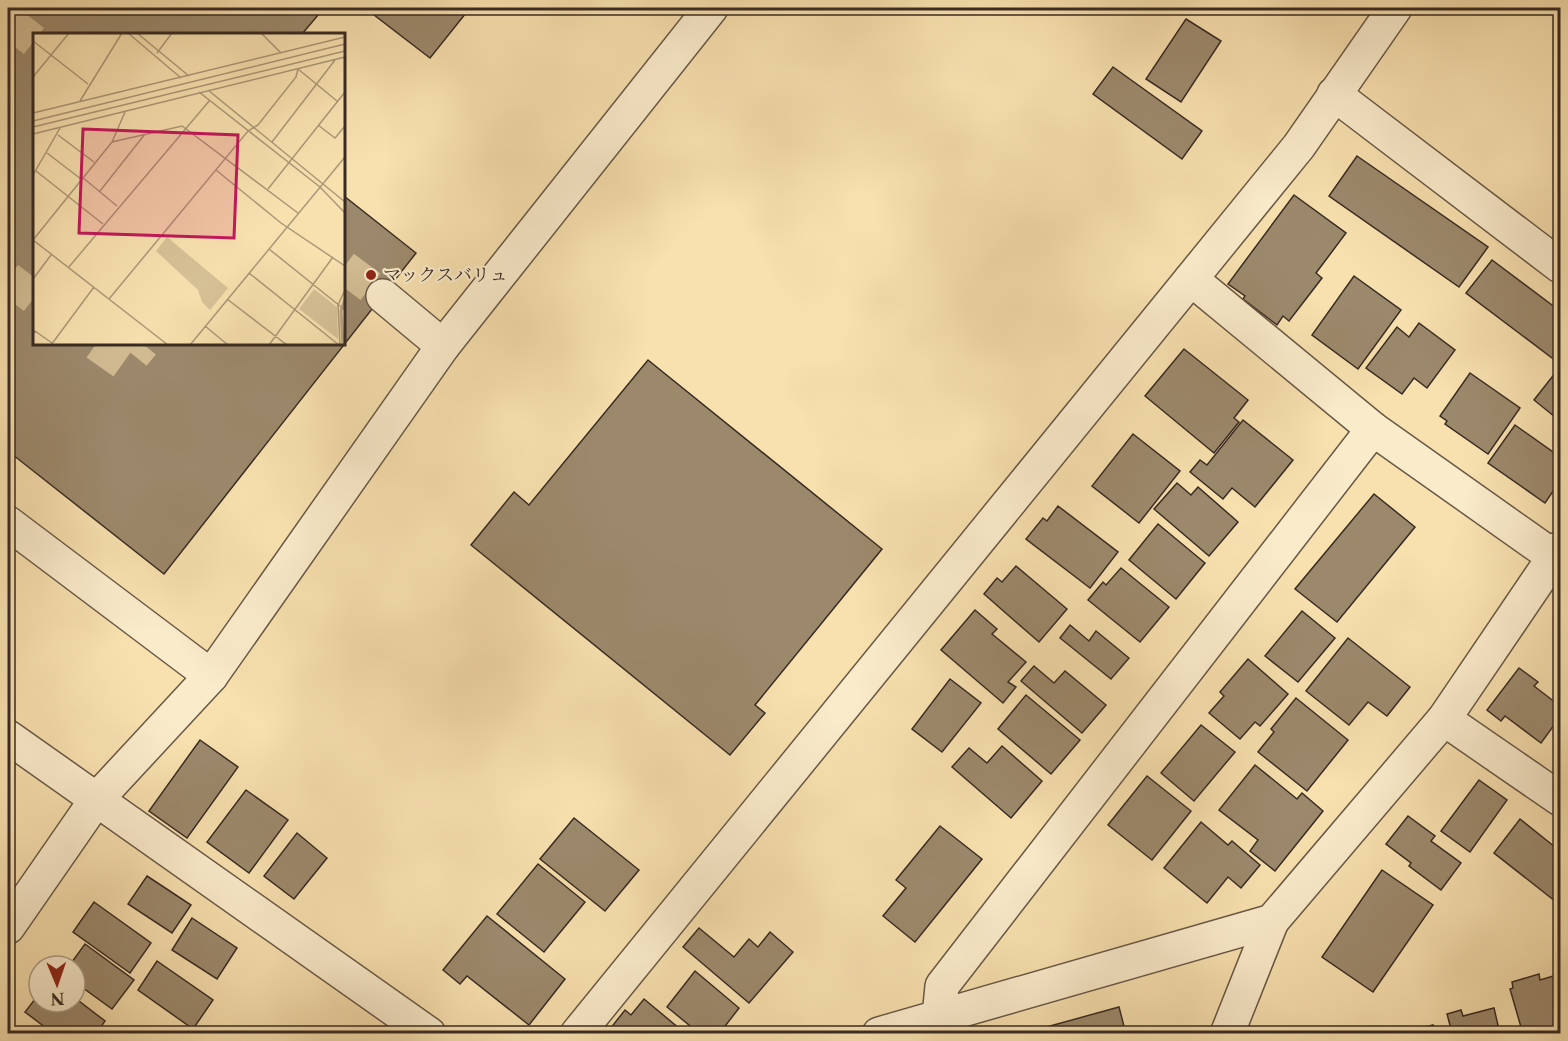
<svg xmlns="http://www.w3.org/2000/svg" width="1568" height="1041" viewBox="0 0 1568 1041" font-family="'Libre Caslon Text','Noto Serif JP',serif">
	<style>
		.building { fill: #9c896c; stroke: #382b23; stroke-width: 1.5 }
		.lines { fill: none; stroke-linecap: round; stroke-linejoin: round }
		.minor-tunnel { stroke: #d2bc93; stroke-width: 33; stroke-dasharray: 33 16; stroke-linecap: butt }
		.minor-casing { stroke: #685846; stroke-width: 36 }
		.minor { stroke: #faebcb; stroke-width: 33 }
		.poi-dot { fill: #8f2418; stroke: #faebcb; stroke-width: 2 }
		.labels { text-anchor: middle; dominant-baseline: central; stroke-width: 4.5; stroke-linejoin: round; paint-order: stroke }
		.poi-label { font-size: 18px; fill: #382b23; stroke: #faebcb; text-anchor: start }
		.inset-river { fill: none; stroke: #b7a27f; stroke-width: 3 }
		.inset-road { fill: none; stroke: #ab9877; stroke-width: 1.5 }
		.view { fill: #c2185b; fill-opacity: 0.15; stroke: #c2185b; stroke-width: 3 }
		.inset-edge { fill: none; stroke: #382b23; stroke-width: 3 }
	</style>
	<rect width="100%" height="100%" fill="#f8e0af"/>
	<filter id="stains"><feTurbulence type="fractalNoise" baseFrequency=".00333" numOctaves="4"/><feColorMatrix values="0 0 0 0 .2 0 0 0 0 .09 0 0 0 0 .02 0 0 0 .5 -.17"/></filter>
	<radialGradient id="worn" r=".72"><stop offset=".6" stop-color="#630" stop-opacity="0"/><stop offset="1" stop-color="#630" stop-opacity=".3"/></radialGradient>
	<g class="building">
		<polygon points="8,8 324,8 302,34 34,34 34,344 344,344 344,196 416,253 164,574 8,451"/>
		<polygon points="365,8 470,8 430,58"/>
		<polygon points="1186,19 1221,41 1181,102 1146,79"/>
		<polygon points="1113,67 1202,131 1182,159 1093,94"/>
		<polygon points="1357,156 1488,247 1459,287 1329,196"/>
		<polygon points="1294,195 1346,233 1316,273 1322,278 1289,321 1283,316 1277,325 1243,299 1245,296 1228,284"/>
		<polygon points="1492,260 1560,311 1560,364 1466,293"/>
		<polygon points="1354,276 1401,310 1358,369 1312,335"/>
		<polygon points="1419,323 1455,350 1427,388 1414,378 1402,394 1366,368 1397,327 1409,337"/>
		<polygon points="1184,349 1248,400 1234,418 1239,422 1214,453 1145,396"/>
		<polygon points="648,360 882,549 755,705 765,713 730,755 471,545 514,492 529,505"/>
		<polygon points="1556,372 1560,375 1560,421 1534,400"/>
		<polygon points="1470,373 1520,408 1488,454 1445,424 1447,421 1440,416"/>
		<polygon points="1243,420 1293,460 1255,507 1232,488 1223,499 1190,472 1200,460 1207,465"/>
		<polygon points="1515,425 1560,457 1560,481 1545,503 1488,463"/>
		<polygon points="1133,434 1180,471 1139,523 1092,486"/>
		<polygon points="1177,483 1191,495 1198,487 1238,522 1209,556 1154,509"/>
		<polygon points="1374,494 1415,527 1337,622 1295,589"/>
		<polygon points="1058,506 1118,552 1090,588 1026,539 1043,518 1047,521"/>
		<polygon points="1158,524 1205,563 1176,599 1129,560"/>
		<polygon points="1016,566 1067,609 1039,642 984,594 997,578 1002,582"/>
		<polygon points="1121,568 1169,607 1140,642 1088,600 1103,582 1106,585"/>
		<polygon points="975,610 997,629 992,634 1026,662 1008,682 1016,687 1003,703 941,650"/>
		<polygon points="1302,611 1335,638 1298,682 1265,656"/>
		<polygon points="1070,625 1089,641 1096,631 1129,658 1111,679 1060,638"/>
		<polygon points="1348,638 1410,687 1387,716 1368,702 1349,725 1306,691"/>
		<polygon points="1248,659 1288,694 1260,726 1255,722 1240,739 1209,713 1224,696 1220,692"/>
		<polygon points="1034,666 1054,683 1065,671 1106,705 1082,733 1021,681"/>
		<polygon points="1519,668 1538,682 1534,686 1560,706 1560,717 1541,743 1505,716 1501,721 1487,710"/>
		<polygon points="950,679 981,703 942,752 912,729"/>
		<polygon points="1026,695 1080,740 1051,774 998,729"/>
		<polygon points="1296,698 1348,740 1307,791 1258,752 1274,732 1271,729"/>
		<polygon points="1201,725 1235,752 1194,801 1161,773"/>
		<polygon points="200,740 238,767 187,838 149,811"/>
		<polygon points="1002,746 1042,781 1011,818 952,767 969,748 987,763"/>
		<polygon points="1255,765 1297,799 1302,793 1323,811 1275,871 1250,851 1258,840 1219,810"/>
		<polygon points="1147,776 1191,811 1152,860 1108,825"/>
		<polygon points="1479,780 1507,800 1470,852 1441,831"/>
		<polygon points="246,790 288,820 249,873 207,842"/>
		<polygon points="1408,816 1435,836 1431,841 1461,863 1441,890 1409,866 1411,863 1386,844"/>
		<polygon points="574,818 639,870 605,911 540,859"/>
		<polygon points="1520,819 1560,851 1560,905 1494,853"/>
		<polygon points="1201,822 1228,845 1232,841 1260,865 1241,888 1228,877 1207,903 1164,868"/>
		<polygon points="940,826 982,859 915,942 883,916 906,888 896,880"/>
		<polygon points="297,833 327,858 294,899 264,876"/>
		<polygon points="538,864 585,902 544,952 497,914"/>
		<polygon points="1382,870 1433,905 1373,992 1322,957"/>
		<polygon points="147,876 191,905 172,933 128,904"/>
		<polygon points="94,902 151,943 130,973 73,932"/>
		<polygon points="487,916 565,979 529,1025 467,976 460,984 443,970"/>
		<polygon points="192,918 237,948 217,979 172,950"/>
		<polygon points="699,928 734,957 749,939 758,947 770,932 793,952 749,1003 683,947"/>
		<polygon points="85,944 134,980 112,1009 75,982 75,966 69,966"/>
		<polygon points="157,961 213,1000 193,1029 138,990"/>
		<polygon points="695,971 739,1008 719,1034 700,1034 667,1007"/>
		<polygon points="1539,974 1540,980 1560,974 1560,1026 1535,1034 1523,1034 1510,989 1513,988 1512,982"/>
		<polygon points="39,994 39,1002 75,1002 75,998 105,1021 96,1034 54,1034 25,1012"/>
		<polygon points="644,999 686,1034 606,1034 625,1010 631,1015"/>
		<polygon points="1119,1007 1126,1034 1021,1034"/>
		<polygon points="1494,1008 1500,1034 1400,1034 1433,1025 1435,1030 1442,1028 1442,1031 1451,1029 1447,1014 1461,1010 1463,1016"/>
	</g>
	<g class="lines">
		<g class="minor-tunnel">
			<polyline points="8,21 34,41"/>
			<polyline points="344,267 383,296"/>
			<polyline points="8,278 34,298"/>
			<polyline points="96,344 126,365 143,344"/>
		</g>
		<defs>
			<g id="minor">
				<polyline points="1334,94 1560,266"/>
				<polyline points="1191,279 1373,429 1554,557"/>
				<polyline points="383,296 443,346"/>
				<polyline points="8,523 211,676"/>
				<polyline points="1444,719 1560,799"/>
				<polyline points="8,737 429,1034"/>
				<polyline points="8,927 96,800 211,676 443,346 711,8"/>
				<polyline points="939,1017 942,986 1373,429"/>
				<polyline points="577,1034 1299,146 1395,8"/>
				<polyline points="879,1034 1272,921 1444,719 1560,548"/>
				<polyline points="1227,1034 1272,921"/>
			</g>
		</defs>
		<use href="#minor" class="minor-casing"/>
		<use href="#minor" class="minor"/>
	</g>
	<circle class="poi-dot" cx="371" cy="275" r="6"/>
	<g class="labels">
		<g class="poi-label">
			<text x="383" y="275">マックスバリュ</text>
		</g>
	</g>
	<g transform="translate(33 33)">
		<rect width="312" height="312" fill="#f8e0af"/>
		<path d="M134 204 195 255 177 277 169 269 165 257 123 218ZM281 256 304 274 305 306 266 276Z" fill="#d7c197"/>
		<path class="inset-river" d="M310 312 308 278 312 266"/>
		<path class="inset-road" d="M95 0 148 45M104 0 156 43M228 0 248 20M0 8 55 51M124 20 139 0M0 44 36 0M175 57 312 169M166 59 287 154 312 180M47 68 89 0M0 80 312 4M0 88 312 11M285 92 302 105 312 93M0 94 312 18M0 101 312 24M25 102 61 129M79 109 92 79M239 109 302 27M14 120 48 146M183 137 248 190 312 233M3 138 70 191M0 142 27 95M49 144 84 173M235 156 312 59M67 158 112 101M0 207 79 109 149 93 265 180M0 207 135 312M236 216 312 277M35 235 177 67M216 240 306 312M0 246 18 222M76 266 215 98 225 92 263 44 265 36 304 68M194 266 254 312M172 293 195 312M0 301 2 298 19 310M18 312 61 254M157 312 312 124M236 312 300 224M307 312 305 272 312 257"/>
		<path class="view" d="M50 96 205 102 201 205 46 200Z"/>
		<rect width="312" height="312" class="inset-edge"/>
	</g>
	<rect width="1568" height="1041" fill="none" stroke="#f8e0af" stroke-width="30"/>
	<rect x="9" y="9" width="1550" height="1023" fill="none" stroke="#382b23" stroke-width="3"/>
	<rect x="15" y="15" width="1538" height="1011" fill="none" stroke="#382b23" stroke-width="1.5"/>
	<g transform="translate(57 984) rotate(178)"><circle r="28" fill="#faebcb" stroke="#ac9e88" stroke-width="1.5"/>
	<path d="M0-4.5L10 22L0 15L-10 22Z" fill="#8f2418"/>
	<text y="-9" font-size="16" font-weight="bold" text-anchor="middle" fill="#382b23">N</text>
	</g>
	<rect width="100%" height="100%" filter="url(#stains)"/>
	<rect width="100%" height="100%" fill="url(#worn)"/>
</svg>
